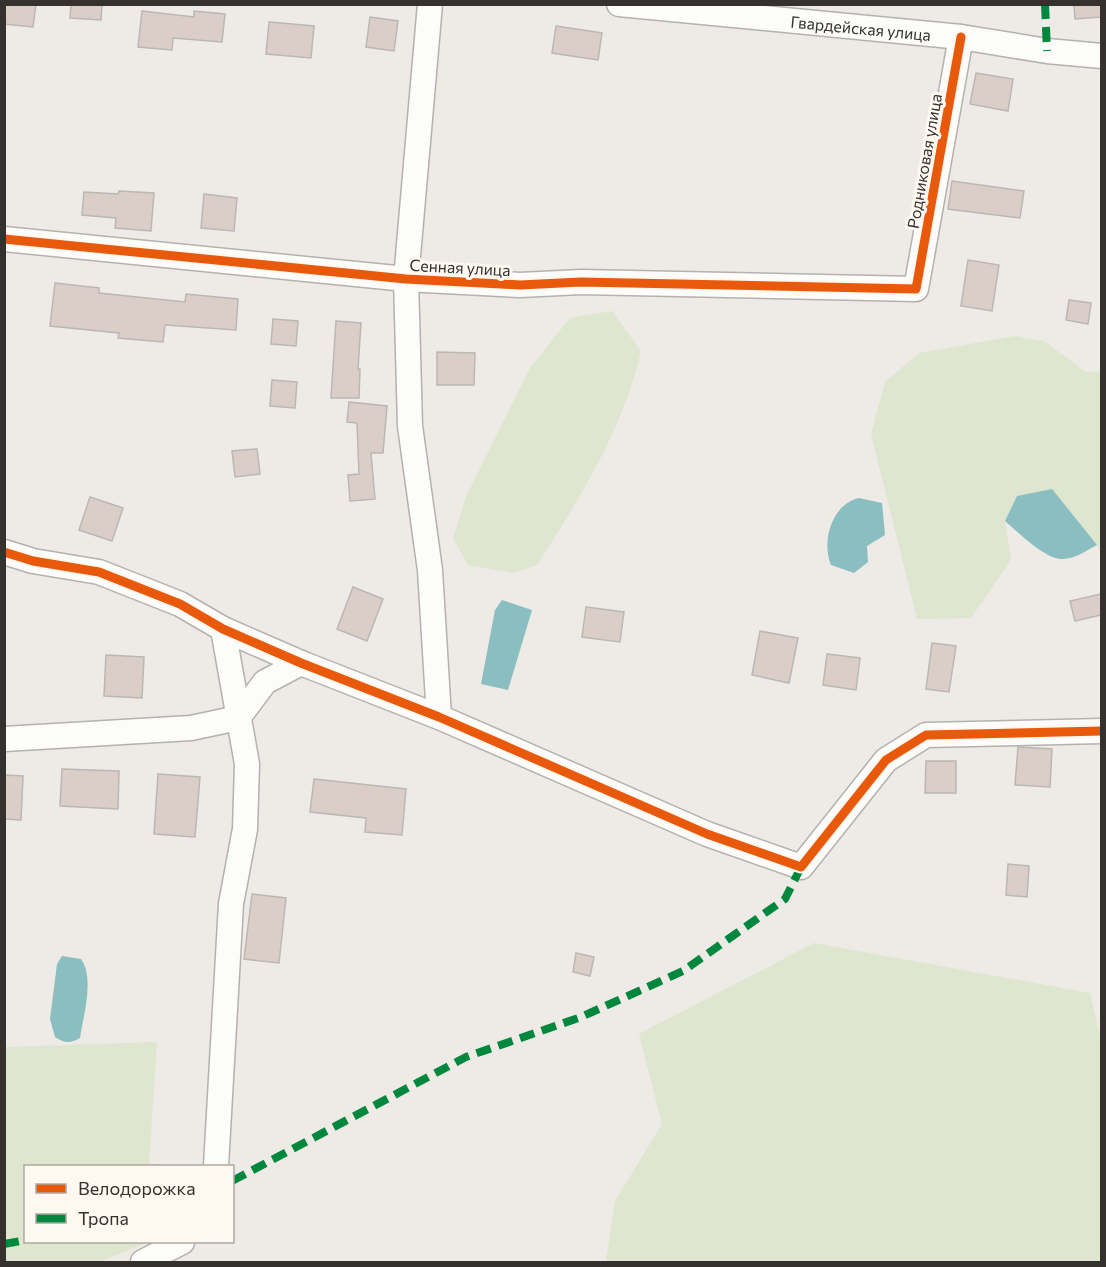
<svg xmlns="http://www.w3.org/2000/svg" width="1106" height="1267" viewBox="0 0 1106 1267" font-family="Commissioner,sans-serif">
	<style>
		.green { fill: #dee6cf }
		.water { fill: #8abec0 }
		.building { fill: #dbcec8; stroke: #bab7b4; stroke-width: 1.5 }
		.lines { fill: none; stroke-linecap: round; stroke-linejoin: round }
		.minor-casing { stroke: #b4b1ae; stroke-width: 27 }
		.minor { stroke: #fcfcfb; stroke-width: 24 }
		.quiet { stroke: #00873e; stroke-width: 8; stroke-dasharray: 15 8; stroke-linecap: butt }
		.cycleway-casing { stroke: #fef8f0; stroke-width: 13 }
		.cycleway { stroke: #e8590c; stroke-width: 9 }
		.labels { text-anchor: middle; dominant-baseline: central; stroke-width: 6; stroke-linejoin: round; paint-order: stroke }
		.street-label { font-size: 16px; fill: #34312f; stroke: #fef8f0 }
	</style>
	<rect width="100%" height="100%" fill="#eeeae6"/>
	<g class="green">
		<path d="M612 311 641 351C623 429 580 498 537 565L514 573 468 565 453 538 466 497 530 368 570 318Z"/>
		<polygon points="1015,336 1044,341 1086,372 1101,371 1101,552 1097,545 1017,496 1005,521 1011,560 971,618 917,619 871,434 885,382 919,353"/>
		<polygon points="814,943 1090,993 1102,1045 1101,1262 606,1262 615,1201 662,1124 639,1034"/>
		<polygon points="157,1042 149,1163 169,1166 26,1166 26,1242 148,1242 99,1262 5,1262 5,1047"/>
	</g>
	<g class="water">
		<path d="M1052 489 1097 545C1087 550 1075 559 1063 559 1046 560 1018 532 1005 521L1017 496Z"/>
		<path d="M859 498 882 503 885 535 867 546 868 562 854 573 831 565C821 541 832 504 859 498Z"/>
		<polygon points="502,600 532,610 508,690 481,684 495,610"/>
		<path d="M62 956 81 959C95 978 83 1017 80 1038 70 1044 64 1043 55 1037L50 1019 57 964Z"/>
	</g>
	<g class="building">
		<polygon points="4,4 36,4 33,27 4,24"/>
		<polygon points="71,4 102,4 101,20 70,18"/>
		<polygon points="1074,4 1101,4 1101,17 1075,19"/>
		<polygon points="142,11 194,17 194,11 225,14 222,42 173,38 172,50 138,47"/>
		<polygon points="370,17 398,21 394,51 366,47"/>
		<polygon points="269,22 314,26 311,58 266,54"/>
		<polygon points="556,26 602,33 598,60 552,53"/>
		<polygon points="976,73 1013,79 1008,111 970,104"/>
		<polygon points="952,181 1024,191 1020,218 948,209"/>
		<polygon points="119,191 154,193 151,231 115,228 116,218 82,215 84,192 118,194"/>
		<polygon points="204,194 237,198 234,231 201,228"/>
		<polygon points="968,260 999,265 992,311 961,306"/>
		<polygon points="55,283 99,288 99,293 185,302 186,294 238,299 236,330 165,325 163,342 118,338 119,333 50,326"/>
		<polygon points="1069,300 1091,303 1088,324 1066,320"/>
		<polygon points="273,319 298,321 296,346 271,344"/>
		<polygon points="336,321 361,323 358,369 360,369 359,398 331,398"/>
		<polygon points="437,352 475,353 474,385 437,385"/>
		<polygon points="272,380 297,382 295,408 270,406"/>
		<polygon points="349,402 387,406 383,453 371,453 375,499 350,501 348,475 359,474 357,423 347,422"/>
		<polygon points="257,449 260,474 235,477 232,451"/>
		<polygon points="90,497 123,508 112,541 79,530"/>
		<polygon points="353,587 383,599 367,641 337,629"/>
		<polygon points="1101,594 1101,615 1075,621 1070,601"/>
		<polygon points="586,607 624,612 620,642 582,637"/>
		<polygon points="760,631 798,638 789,683 752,675"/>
		<polygon points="932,643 956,646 949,692 926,689"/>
		<polygon points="827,654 860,658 856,690 823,685"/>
		<polygon points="106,655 144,657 142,698 104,696"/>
		<polygon points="1018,747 1052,749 1050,787 1015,785"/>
		<polygon points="926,761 956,761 956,793 925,793"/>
		<polygon points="62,769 119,771 118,809 60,806"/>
		<polygon points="158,774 200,777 195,837 154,834"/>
		<polygon points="4,775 23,776 21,820 4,819"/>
		<polygon points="314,779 406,789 402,835 365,832 366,818 310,812"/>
		<polygon points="1008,864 1029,866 1027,897 1006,895"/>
		<polygon points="252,894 286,898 279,963 244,959"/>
		<polygon points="576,953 594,957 590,976 573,972"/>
	</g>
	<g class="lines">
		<defs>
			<g id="minor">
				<polyline points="430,4 406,279 410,426 430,570 439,717"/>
				<path id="s1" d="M619 4 961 37 1047 51 1102 56"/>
				<polyline points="4,239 406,279 520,285 581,282 916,289 961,37"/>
				<polyline points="4,552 33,561 99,572 180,604 223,629 301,663 439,717 707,834 801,867 886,760 926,735 1102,731"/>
				<polyline points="4,739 191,728 238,718 265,682 301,663"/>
				<polyline points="216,1166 231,904 245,829 247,764 223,629"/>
				<polyline points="143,1262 182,1242"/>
			</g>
		</defs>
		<use href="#minor" class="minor-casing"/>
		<use href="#minor" class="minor"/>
		<g class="quiet">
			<polyline points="1045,4 1047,51"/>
			<polyline points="232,1181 466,1057 581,1017 683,971 785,899 801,867"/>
			<polyline points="4,1244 26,1240"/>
		</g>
		<defs>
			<g id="cycleway">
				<polyline points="4,239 406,279 520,285 581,282 916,289 961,37"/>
				<polyline points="4,552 33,561 99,572 180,604 223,629 301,663 439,717 707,834 801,867 886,760 926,735 1102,731"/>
			</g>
		</defs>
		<use href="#cycleway" class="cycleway-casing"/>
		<use href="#cycleway" class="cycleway"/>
	</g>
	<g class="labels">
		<g class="street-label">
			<text stroke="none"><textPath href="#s1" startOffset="243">Гвардейская улица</textPath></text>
			<text transform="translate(924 161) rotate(-80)">Родниковая улица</text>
			<text transform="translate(460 267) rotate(3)">Сенная улица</text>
		</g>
	</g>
	<rect width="1106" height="1267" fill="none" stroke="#34312f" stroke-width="12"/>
	<rect x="24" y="1165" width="210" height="78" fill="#fef8f0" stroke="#ada8a3" stroke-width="1.5"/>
	<rect x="36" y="1184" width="30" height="9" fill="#e8590c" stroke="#ada8a3" stroke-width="1.5"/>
	<text x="78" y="1195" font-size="18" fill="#34312f">Велодорожка</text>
	<rect x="36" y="1214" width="30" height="9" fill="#00873e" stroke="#ada8a3" stroke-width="1.5"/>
	<text x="78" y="1225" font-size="18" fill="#34312f">Тропа</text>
</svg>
